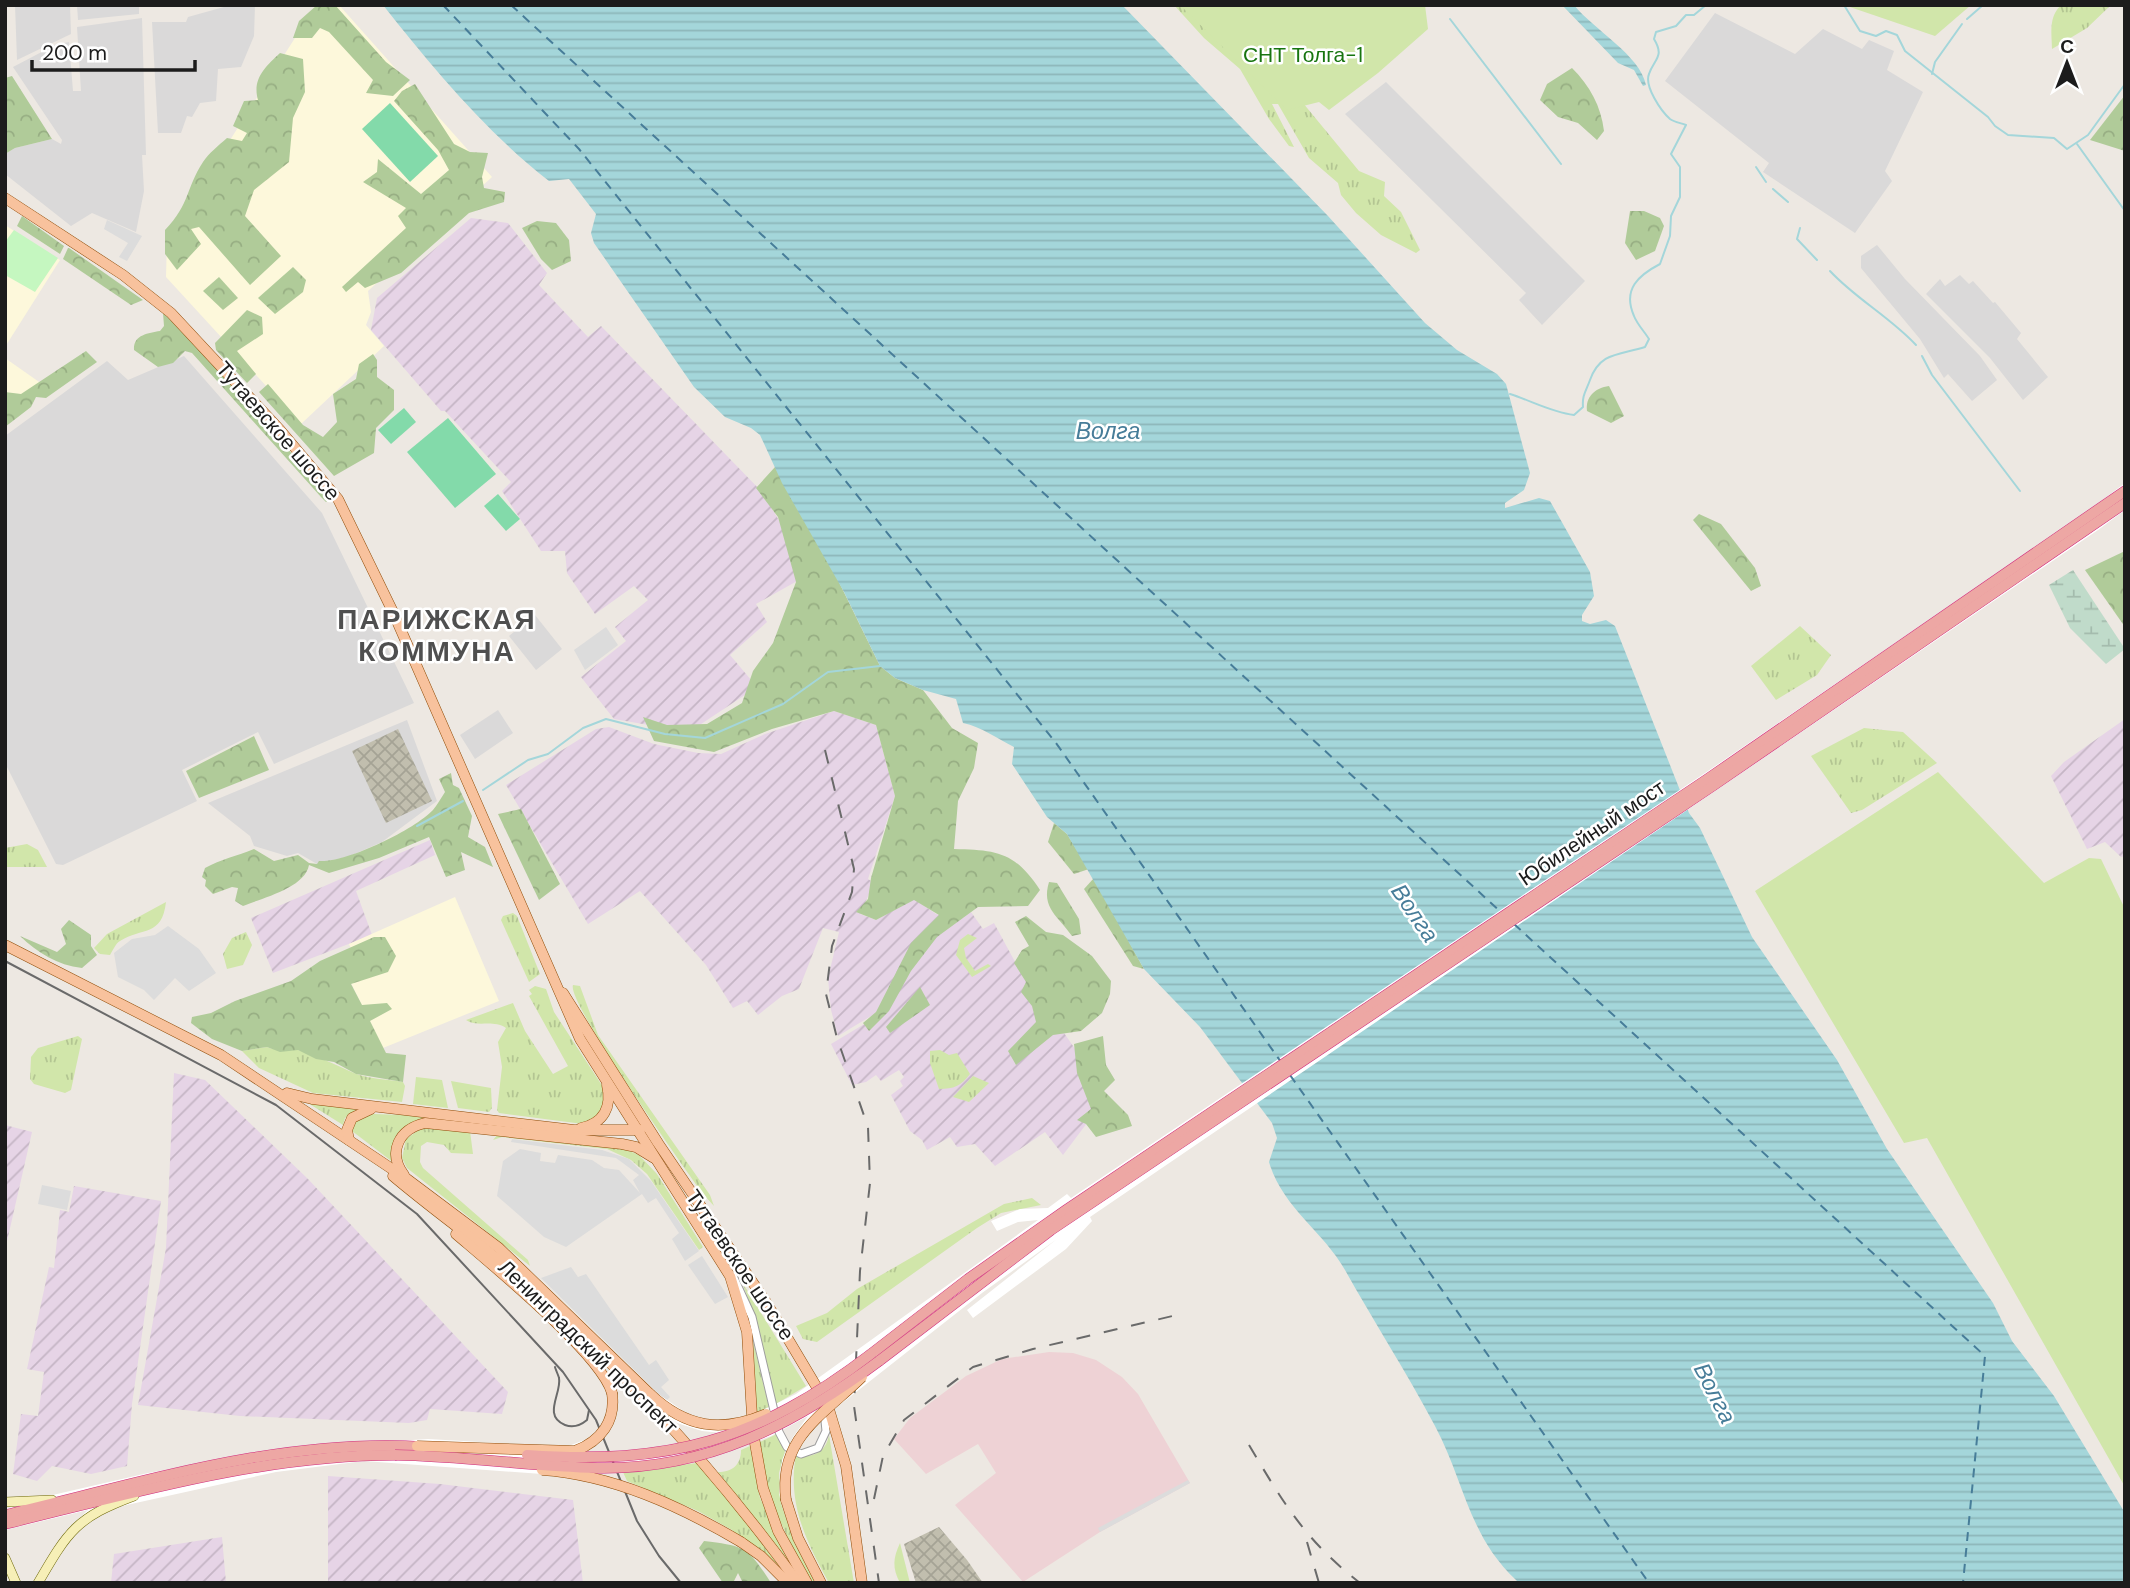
<svg xmlns="http://www.w3.org/2000/svg" width="2130" height="1588" viewBox="0 0 2130 1588" font-family="'DM Sans',sans-serif">
	<style>
		.residential { fill: #dad9d9 }
		.commercial { fill: #eed2d5 }
		.industrial { fill: url(#industrial-furrows) }
		.education { fill: #fdf8db }
		.construction { fill: url(#construction-cross-hatch) }
		.grass { fill: url(#grass-tufts) }
		.forest { fill: url(#forest-crowns) }
		.wetland { fill: url(#wetland-marsh) }
		.park { fill: #c5f7c0 }
		.garden { fill: #d1e6aa }
		.pitch { fill: #83daaa }
		.parking { fill: #dcdcdc }
		.water { fill: url(#water-rules) }
		.pier { fill: #fff }
		.lines { fill: none; stroke-linecap: round; stroke-linejoin: round }
		.stream { stroke: #a4d6da; stroke-width: 2 }
		.ferry { stroke: #477d99; stroke-width: 2; stroke-dasharray: 9 7; stroke-linecap: butt }
		.tertiary-casing { stroke: #9d9d9d; stroke-width: 9 }
		.secondary-casing { stroke: #6e6809; stroke-width: 10 }
		.primary-casing { stroke: #8f4b06; stroke-width: 11 }
		.trunk-casing { stroke: #d02b7e; stroke-width: 11 }
		.tertiary { stroke: #fff; stroke-width: 7 }
		.secondary { stroke: #f6efb7; stroke-width: 9 }
		.primary { stroke: #f8c29d; stroke-width: 10 }
		.trunk { stroke: #eda7a4; stroke-width: 10 }
		.tram { stroke: #6a6a6a; stroke-width: 2 }
		.rail { stroke: #6a6a6a; stroke-width: 2; stroke-dasharray: 14 14; stroke-linecap: butt }
		.primary-bridge-casing { stroke: #8f4b06; stroke-width: 11; stroke-linecap: butt }
		.trunk-bridge-casing { stroke: #d02b7e; stroke-width: 11; stroke-linecap: butt }
		.primary-bridge { stroke: #f8c29d; stroke-width: 10 }
		.trunk-bridge { stroke: #eda7a4; stroke-width: 10 }
		.labels { text-anchor: middle; dominant-baseline: central; stroke-width: 5; stroke-linejoin: round; paint-order: stroke }
		.park-label { font-size: 21px; fill: #187510; stroke: #fff }
		.street-label { font-size: 21px; fill: #1c1c1c; stroke: #fff }
		.water-label { font-size: 23px; font-style: italic; fill: #477d99; stroke: #fff }
		.district-label { font-size: 28px; font-weight: bold; letter-spacing: 2px; fill: #4f4f4f; stroke: #fff }
	</style>
	<defs>
		<pattern id="industrial-furrows" width="10" height="10" patternUnits="userSpaceOnUse" patternTransform="scale(1.75)"><rect width="10" height="10" fill="#e6d4e6"/><path d="M-1 1l2-2M0 10L10 0M9 11l2-2" fill="none" stroke="#c5b5c5"/></pattern>
		<pattern id="construction-cross-hatch" width="8" height="8" patternUnits="userSpaceOnUse" patternTransform="scale(1.75)"><rect width="8" height="8" fill="#c1beae"/><path d="M0 0l8 8M0 8l8-8" fill="none" stroke="#a5a395"/></pattern>
		<pattern id="grass-tufts" width="24" height="20" patternUnits="userSpaceOnUse" patternTransform="scale(1.75)"><rect width="24" height="20" fill="#d1e6aa"/><path d="M3 7l-1-3M5 7V3M7 7l1-3M15 17l-1-3M17 17v-4M19 17l1-3" fill="none" stroke="#b3c592"/></pattern>
		<pattern id="forest-crowns" width="20" height="18" patternUnits="userSpaceOnUse" patternTransform="scale(1.75)"><rect width="20" height="18" fill="#b0cb99"/><path d="M2 6a3 3 0 1 1 6 0M12 15a3 3 0 1 1 6 0" fill="none" stroke="#97ae83"/></pattern>
		<pattern id="wetland-marsh" width="20" height="14" patternUnits="userSpaceOnUse" patternTransform="scale(1.75)"><rect width="20" height="14" fill="#c0dbca"/><path d="M1 5h8M5 5V1M11 12h8M15 12V8" fill="none" stroke="#a4bbad"/></pattern>
		<pattern id="water-rules" width="6" height="5" patternUnits="userSpaceOnUse" patternTransform="scale(1.75)"><rect width="6" height="5" fill="#a4d6da"/><path d="M0 2.5h6" fill="none" stroke="#8db7ba"/></pattern>
	</defs>
	<rect width="100%" height="100%" fill="#ede8e2"/>
	<g class="residential">
		<polygon points="15,5 70,5 71,34 17,60"/>
		<polygon points="77,5 139,5 139,14 78,20"/>
		<polygon points="231,5 255,5 254,36 241,67 218,69 216,101 200,103 192,117 187,116 181,133 158,133 152,22 186,22 188,17"/>
		<polygon points="1715,13 1795,54 1823,29 1862,49 1869,40 1894,51 1887,70 1923,92 1885,171 1892,181 1855,233 1763,172 1769,163 1665,81"/>
		<polygon points="142,18 146,155 142,155 144,191 136,232 92,213 71,226 5,174 5,154 15,148 52,139 61,144 62,140 13,67 55,45 69,42 73,91 81,91 77,27"/>
		<polygon points="1386,82 1585,281 1542,325 1519,300 1526,293 1345,114"/>
		<polygon points="1877,245 1905,279 1980,356 1997,380 1972,401 1948,374 1944,378 1920,339 1861,268 1861,256"/>
		<polygon points="1960,275 1969,284 1973,281 1993,303 1995,302 2021,333 2017,339 2048,377 2023,400 1990,358 1926,294 1940,279 1945,286"/>
		<polygon points="184,356 322,513 414,703 274,764 258,732 182,770 197,801 63,865 56,864 5,763 5,436 107,361 128,380"/>
		<polygon points="535,615 562,649 536,670 509,636"/>
		<polygon points="498,710 513,733 475,759 460,735"/>
		<polygon points="407,720 437,801 382,842 350,856 317,864 298,853 287,856 254,846 250,836 208,803"/>
	</g>
	<polygon class="commercial" points="1049,1352 1073,1353 1096,1360 1122,1377 1138,1394 1190,1483 1100,1532 1023,1582 955,1505 996,1473 978,1444 926,1474 894,1439 910,1418 966,1376 1002,1359"/>
	<g class="industrial">
		<polygon points="471,218 508,223 547,273 539,285 588,337 601,326 762,492 783,527 806,576 756,604 767,622 730,655 757,687 689,732 614,719 581,677 626,641 615,627 648,600 634,586 595,614 567,573 565,551 541,551 502,491 511,482 445,411 441,411 371,330 377,298"/>
		<polygon points="834,711 876,725 895,796 868,879 874,883 860,914 876,920 914,899 936,914 950,918 963,918 971,912 983,929 994,923 1014,960 1084,1062 1099,1107 1063,1155 1045,1132 995,1166 975,1144 957,1147 950,1137 927,1150 922,1140 910,1131 891,1095 903,1086 900,1081 904,1077 899,1070 881,1081 876,1075 866,1082 852,1085 831,1044 866,1023 871,1016 838,1036 831,1010 828,978 839,932 823,928 799,989 782,996 758,1015 747,1001 733,1008 706,965 640,891 588,924 506,785 596,729 609,727 654,744 698,753 721,754 765,734"/>
		<polygon points="2125,719 2125,856 2121,857 2105,842 2087,849 2051,776 2064,762"/>
		<polygon points="430,840 435,855 356,891 372,935 273,973 251,918"/>
		<polygon points="174,1073 205,1080 308,1179 508,1392 502,1414 430,1409 427,1420 409,1423 240,1416 138,1405 166,1248"/>
		<polygon points="5,1125 32,1132 5,1250"/>
		<polygon points="74,1186 161,1201 132,1404 127,1466 91,1474 52,1466 37,1481 13,1474 21,1414 38,1416 44,1372 27,1369 49,1267 54,1268 60,1210 69,1212"/>
		<polygon points="328,1476 440,1484 573,1500 583,1583 328,1583"/>
		<polygon points="222,1537 226,1583 111,1583 114,1554"/>
	</g>
	<g class="education">
		<polygon points="316,5 339,5 492,177 368,291 371,312 366,325 384,346 301,424 166,277 167,239"/>
		<polygon points="5,225 60,260 5,347"/>
		<polygon points="5,358 42,384 5,416"/>
		<polygon points="455,897 499,1001 383,1048 351,983 363,977 349,944"/>
	</g>
	<g class="construction">
		<polygon points="398,729 432,801 386,823 352,751"/>
		<polygon points="939,1527 967,1560 983,1583 916,1583 904,1544"/>
	</g>
	<g class="grass">
		<polygon points="1174,5 1201,5 1303,103 1359,171 1385,182 1384,196 1401,212 1420,250 1416,253 1381,235 1356,213 1341,195 1338,183 1309,158 1278,104 1272,104 1294,147 1289,146 1269,119 1240,69 1204,38"/>
		<path d="M2061 5H2111L2087 28 2052 49C2052 33 2048 18 2061 5Z"/>
		<polygon points="1800,626 1831,655 1817,675 1776,700 1751,666"/>
		<polygon points="1864,728 1903,732 1937,763 1862,810 1851,813 1811,756"/>
		<polygon points="27,844 38,850 47,867 5,867 5,848"/>
		<path d="M166 902C162 937 142 927 120 941 116 943 113 950 110 955L100 954 94 948 107 934Z"/>
		<polygon points="513,913 517,916 540,974 529,982 501,920 503,916"/>
		<polygon points="246,932 252,945 243,965 227,969 223,954 232,938"/>
		<polygon points="968,934 977,938 964,948 966,958 975,971 988,964 991,966 972,977 956,955 960,940"/>
		<path d="M573 985 580 986 598 1035 710 1195 714 1206 703 1194C685 1169 566 1001 573 985Z"/>
		<path d="M535 986 546 989 554 1012 605 1090V1101L599 1117 583 1124 499 1113 497 1110 502 1067 498 1042 506 1028C492 1019 478 1028 466 1020L513 1003 525 1031 553 1074 568 1066 529 996 532 994 529 990Z"/>
		<polygon points="78,1036 82,1039 71,1090 65,1093 34,1084 30,1079 31,1057 38,1048"/>
		<path d="M267 1047C279 1052 286 1047 298 1050 314 1054 338 1066 354 1073 368 1079 387 1079 403 1082L405 1086 402 1102 313 1093 259 1068 242 1051Z"/>
		<path d="M940 1050 949 1055 957 1053 970 1074C961 1086 954 1089 939 1089L930 1063V1051Z"/>
		<polygon points="973,1076 989,1083 969,1102 953,1097"/>
		<polygon points="416,1077 442,1080 448,1108 413,1104"/>
		<polygon points="451,1081 491,1088 492,1108 489,1112 458,1108"/>
		<polygon points="308,1103 358,1108 345,1118 343,1125"/>
		<path d="M365 1115 374 1114 430 1116C406 1127 387 1128 394 1163L352 1131 355 1121Z"/>
		<polygon points="431,1127 470,1131 473,1154 451,1153 444,1145 427,1142 421,1146 420,1162 423,1168 528,1260 530,1266 407,1168 402,1158 406,1139 420,1129"/>
		<polygon points="498,1134 620,1147 639,1155 657,1174 703,1247 699,1250 647,1174 631,1160 607,1149 502,1137 493,1140"/>
		<polygon points="1032,1198 1041,1205 1001,1213 977,1228 817,1342 803,1339 796,1326 827,1313 857,1289 1004,1204"/>
		<polygon points="742,1282 806,1386 776,1404 755,1317"/>
		<polygon points="753,1341 769,1407 757,1412"/>
		<path d="M777 1434 785 1451 779 1473 781 1504 795 1544 816 1583H812C786 1537 764 1495 760 1442Z"/>
		<path d="M829 1435 854 1583H829C806 1541 787 1503 796 1455 813 1459 826 1452 829 1435Z"/>
		<path d="M750 1446 760 1498 794 1571 718 1472C732 1472 741 1465 741 1450Z"/>
		<polygon points="697,1463 751,1526 788,1579 732,1530 698,1511 627,1481 623,1472"/>
		<path d="M900 1543 910 1583H900C892 1568 893 1558 900 1543Z"/>
	</g>
	<g class="forest">
		<polygon points="317,5 335,5 386,62 410,80 393,96 366,93 373,80 329,32 320,28 312,38 293,38 299,21"/>
		<path d="M280 53 303 59 305 92 293 118 289 162 254 190 245 216 281 256 250 285 199 227 191 229 201 244 177 270 165 254V230C190 204 186 188 203 162 209 153 218 146 227 138L242 141 247 133 233 126 244 101 258 100C252 79 265 67 280 53Z"/>
		<path d="M1572 68C1590 86 1601 106 1604 131L1597 140 1578 123 1558 117 1540 100 1547 84Z"/>
		<polygon points="12,76 52,139 15,148 5,154 5,78"/>
		<polygon points="415,84 454,144 470,152 488,153 482,177 484,188 505,192 504,202 469,213 401,273 365,288 358,282 346,292 342,287 406,228 398,216 406,208 363,182 377,172 378,159 421,194 449,170 438,150 394,101 402,91"/>
		<polygon points="2125,95 2125,151 2090,140"/>
		<polygon points="1630,211 1644,211 1660,218 1664,226 1655,251 1636,260 1625,243"/>
		<polygon points="22,216 64,246 60,254 17,226"/>
		<polygon points="537,221 556,223 569,240 571,261 552,270 541,259 522,228"/>
		<polygon points="68,248 69,248 143,300 131,305 63,259"/>
		<polygon points="293,267 306,280 303,292 275,314 258,298"/>
		<polygon points="219,277 238,298 223,310 203,291"/>
		<polygon points="247,310 262,317 263,334 237,351 256,374 247,383 216,350 215,343"/>
		<path d="M163 313 200 347 331 499 326 502 321 497 192 353 185 351 173 363 158 367 134 350C133 335 148 333 160 331L164 326Z"/>
		<polygon points="86,351 97,362 46,398 36,397 31,407 5,427 5,392 21,394"/>
		<polygon points="373,354 377,360 377,377 394,390 394,410 376,428 374,453 334,476 259,392 268,384 303,425 323,437 337,422 333,394 356,379 359,364"/>
		<path d="M1609 386 1624 416 1611 423 1587 411C1585 397 1595 388 1609 386Z"/>
		<path d="M775 467 837 578 880 666 895 678 923 690 952 728 978 743 974 768 958 801 954 849C997 850 1015 852 1040 890L1028 906 978 907 937 937 911 971 889 1011 869 1031 863 1023 876 1012 911 943 939 915 914 900 876 920 856 912 868 899 871 878 895 796 876 725 834 711 772 729 714 752 654 741 643 717 667 725 707 724 742 703 753 671 773 643 796 582 778 517 756 488Z"/>
		<polygon points="1699,514 1721,524 1755,568 1761,586 1751,591 1693,520"/>
		<polygon points="2125,551 2125,627 2085,570"/>
		<polygon points="254,736 269,770 199,798 186,771"/>
		<path d="M451 773 453 785 459 788 472 816 468 837 485 847 493 867 461 852 465 870 446 877 429 837 379 858 329 873 309 865C305 888 262 898 243 906L235 901 238 888 232 887 213 894 205 886 206 880 202 877 205 868C221 859 237 856 254 849L274 861 298 855 309 863 317 864 319 861C346 863 414 830 433 810 437 805 441 798 445 792L439 779Z"/>
		<polygon points="521,809 560,884 539,900 498,814"/>
		<polygon points="1054,823 1067,834 1089,869 1074,874 1048,842"/>
		<polygon points="1094,878 1144,969 1133,966 1084,889"/>
		<path d="M1049 882 1057 883 1079 919 1081 934 1072 936C1058 916 1041 908 1049 882Z"/>
		<polygon points="1026,916 1046,932 1063,935 1092,956 1111,981 1110,994 1102,1013 1081,1031 1053,1035 1016,1065 1008,1051 1036,1022 1032,1006 1021,992 1026,982 1014,963 1022,950 1029,946 1015,922"/>
		<path d="M69 920 91 935V946L97 955 82 968C57 965 38 953 20 936L57 952 66 944 61 929Z"/>
		<polygon points="374,937 385,937 396,956 388,972 351,984 362,1005 387,1003 392,1009 370,1021 386,1053 406,1055 403,1082 356,1074 334,1062 316,1059 298,1050 280,1052 267,1047 242,1051 212,1039 191,1023 192,1017 211,1013 235,1001 291,981 320,961"/>
		<polygon points="920,987 930,1005 890,1033 886,1027"/>
		<polygon points="1103,1036 1106,1065 1115,1080 1104,1091 1128,1115 1132,1126 1096,1137 1086,1124 1077,1120 1091,1109 1077,1073 1074,1044"/>
		<path d="M704 1541C745 1546 748 1547 771 1583H743L738 1573 733 1583H723L699 1548Z"/>
	</g>
	<polygon class="wetland" points="2073,570 2125,649 2106,664 2070,628 2049,585"/>
	<polygon class="park" points="14,230 58,258 35,292 5,275 5,242"/>
	<g class="garden">
		<polygon points="1180,5 1425,5 1428,29 1378,73 1329,110 1319,102 1287,110"/>
		<polygon points="1844,5 1971,5 1935,36"/>
		<polygon points="1938,772 2044,883 2089,858 2101,859 2125,909 2125,1487 1927,1138 1904,1143 1755,891"/>
	</g>
	<g class="pitch">
		<polygon points="390,103 438,156 410,182 362,129"/>
		<polygon points="404,408 416,422 391,444 378,430"/>
		<polygon points="448,418 496,474 455,508 407,452"/>
		<polygon points="498,494 520,519 506,531 484,506"/>
	</g>
	<g class="parking">
		<polygon points="107,220 142,236 127,261 119,257 128,243 104,229"/>
		<polygon points="606,627 618,645 585,670 574,650"/>
		<polygon points="168,926 199,949 216,973 189,991 175,978 154,1000 144,990 118,977 114,953 132,939 155,935"/>
		<polygon points="512,1139 602,1150 629,1159 651,1181 699,1251 685,1261 672,1239 679,1233 656,1198 648,1203 642,1194 566,1247 544,1237 497,1196 503,1161 520,1149 541,1153 540,1161 555,1163 558,1155 592,1160 604,1168 619,1170 640,1193 633,1180 639,1175 616,1158 511,1142"/>
		<polygon points="42,1185 71,1191 67,1210 38,1204"/>
		<polygon points="702,1256 728,1297 715,1304 688,1265"/>
		<polygon points="571,1267 578,1277 586,1274 649,1365 656,1360 669,1380 661,1387 670,1397 666,1401 541,1278"/>
		<polygon points="1188,1480 1190,1483 1100,1532 1098,1528"/>
	</g>
	<g class="water">
		<path d="M383 5H1122L1328 216 1425 323 1457 350 1497 374 1506 384 1530 473 1524 490 1505 503V508L1539 498 1550 501 1590 572 1594 596 1582 615V621L1590 624 1606 620 1615 626 1689 813 1700 828 1752 937 1837 1060 1887 1149 1993 1303 2012 1341 2054 1396 2125 1513V1583H1519L1516 1580C1468 1535 1464 1480 1435 1426 1407 1373 1374 1322 1345 1270 1323 1231 1282 1207 1269 1162L1277 1138 1272 1123 1200 1027 1144 969 1067 834 1047 817 1012 764 1014 747C996 738 982 727 963 723L956 699 923 690 895 678 880 666 844 592 782 483 760 435 751 428 725 417 694 387 594 243 591 233 596 214 569 179 549 181C486 132 432 67 383 5Z"/>
		<path d="M1562 5H1574C1594 30 1640 55 1646 85L1643 86 1634 70 1618 63Z"/>
	</g>
	<polygon class="pier" points="2125,483 2125,510 2098,530 1090,1217 1092,1221 1066,1249 973,1318 967,1310 1057,1239 982,1293 818,1422 795,1455 786,1500 780,1498 779,1492 782,1460 793,1437 808,1416 771,1436 705,1460 659,1469 597,1473 700,1515 694,1521 625,1491 569,1476 364,1461 276,1472 113,1508 80,1527 34,1583 65,1532 88,1510 5,1530 5,1509 12,1507 5,1506 148,1473 289,1448 428,1439 566,1447 592,1437 617,1410 609,1432 586,1452 649,1449 722,1433 702,1431 677,1423 646,1398 654,1391 692,1417 727,1421 759,1412 796,1394 1038,1220 1018,1222 997,1231 991,1221 1020,1209 1048,1208 1067,1194 1071,1198 1705,773 2088,511"/>
	<g class="lines">
		<g class="stream">
			<polyline points="1844,5 1860,31 1876,36 1886,31 1897,35 1905,51 1988,117 1995,126 2008,135 2054,138 2067,149 2088,135 2125,84"/>
			<polyline points="1450,19 1561,164"/>
			<polyline points="1967,19 1983,5"/>
			<polyline points="1932,74 1935,62 1962,24"/>
			<polyline points="2077,144 2125,211"/>
			<polyline points="1756,167 1766,182"/>
			<polyline points="1773,189 1788,202"/>
			<polyline points="1800,228 1797,239 1817,260"/>
			<path d="M1830 271C1856 299 1890 317 1916 345"/>
			<polyline points="1922,356 1932,375 2020,491"/>
			<path d="M1510 394C1532 401 1551 412 1574 415L1583 407C1582 395 1586 391 1590 380 1600 352 1619 355 1645 347L1649 339C1644 331 1637 324 1634 316 1622 289 1639 275 1660 264L1670 236 1671 216 1680 197V167L1671 154 1686 125C1681 123 1674 122 1670 119 1661 111 1644 86 1649 74 1654 59 1665 57 1654 39L1656 32 1676 26 1686 15H1694L1706 5"/>
			<polyline points="483,790 528,760 548,754 583,728 606,719 665,734 705,738 783,704 828,672 880,666"/>
			<polyline points="417,826 463,801"/>
		</g>
		<g class="ferry">
			<polyline points="443,5 579,149 1056,743 1281,1062"/>
			<polyline points="511,5 1502,913"/>
			<polyline points="1514,924 1985,1356 1963,1583"/>
			<polyline points="1290,1075 1649,1583"/>
		</g>
		<defs>
			<polyline id="tertiary" points="733,1276 752,1317 779,1432 787,1447 801,1454 818,1448 826,1431 824,1411"/>
			<g id="secondary">
				<polyline points="5,1502 52,1500"/>
				<polyline points="5,1558 16,1583"/>
				<path d="M38 1583C68 1531 77 1517 134 1496"/>
			</g>
			<g id="primary">
				<polyline points="5,198 123,275 171,313 280,430 338,499 393,612 580,1039 730,1276 747,1332 753,1432 763,1488 778,1531 807,1583"/>
				<polyline points="5,945 221,1055 407,1179 499,1248 650,1394"/>
				<polyline points="563,993 658,1143 766,1302 828,1406 846,1466 862,1583"/>
				<polyline points="287,1093 312,1099 574,1130 640,1130"/>
				<path d="M581 1128C604 1123 612 1107 607 1085"/>
				<polyline points="349,1140 347,1130 352,1118 371,1109"/>
				<path d="M404 1175C387 1152 399 1129 425 1123L622 1144 636 1147 654 1158"/>
				<path d="M393 1176C439 1215 489 1249 534 1290 631 1378 721 1477 798 1583"/>
				<path d="M456 1234C491 1264 601 1354 612 1393"/>
				<polyline points="786,1500 798,1538 821,1583"/>
				<polyline points="741,1542 761,1556 788,1583"/>
			</g>
			<g id="trunk">
				<polyline points="871,1354 968,1279 1066,1210 1709,778 2125,491"/>
				<polyline points="879,1361 1051,1230 1714,785 2125,503"/>
				<path d="M5 1515C141 1483 283 1437 425 1447"/>
				<path d="M5 1524C133 1493 263 1455 395 1455"/>
			</g>
		</defs>
		<use href="#tertiary" class="tertiary-casing"/>
		<use href="#secondary" class="secondary-casing"/>
		<use href="#primary" class="primary-casing"/>
		<use href="#trunk" class="trunk-casing"/>
		<use href="#tertiary" class="tertiary"/>
		<use href="#secondary" class="secondary"/>
		<use href="#primary" class="primary"/>
		<use href="#trunk" class="trunk"/>
		<g class="tram">
			<polyline points="5,961 276,1105 417,1214 563,1372 596,1420 637,1521 659,1556 681,1583"/>
			<path d="M555 1367C555 1368 559 1377 559 1378 562 1393 542 1416 565 1425 573 1428 581 1425 587 1420L589 1410"/>
		</g>
		<g class="rail">
			<polyline points="825,750 854,869 852,892 832,946 826,994 837,1038 868,1127 870,1183 860,1271 854,1406 879,1583"/>
			<path d="M1249 1445C1284 1504 1305 1540 1360 1583"/>
			<polyline points="874,1499 883,1456 904,1420 973,1367 1033,1349 1181,1314"/>
			<polyline points="1307,1542 1319,1583"/>
		</g>
		<defs>
			<g id="primary-bridge">
				<path d="M650 1394C686 1428 721 1433 766 1414"/>
				<path d="M417 1446 575 1451C601 1441 616 1421 612 1393"/>
				<path d="M542 1470C613 1475 680 1506 741 1542"/>
				<path d="M786 1500C778 1438 822 1416 862 1377"/>
			</g>
			<g id="trunk-bridge">
				<path d="M395 1455C463 1456 530 1466 597 1468 707 1470 793 1425 879 1361"/>
				<path d="M527 1455C670 1465 757 1441 871 1354"/>
			</g>
		</defs>
		<use href="#primary-bridge" class="primary-bridge-casing"/>
		<use href="#trunk-bridge" class="trunk-bridge-casing"/>
		<use href="#primary-bridge" class="primary-bridge"/>
		<use href="#trunk-bridge" class="trunk-bridge"/>
	</g>
	<g class="labels">
		<g class="park-label">
			<text x="1303" y="55">СНТ Толга-1</text>
		</g>
		<g class="street-label">
			<text transform="translate(278 431) rotate(49)">Тутаевское шоссе</text>
			<text transform="translate(1592 833) rotate(-34)">Юбилейный мост</text>
			<text transform="translate(740 1265) rotate(56)">Тутаевское шоссе</text>
			<text transform="translate(588 1347) rotate(44)">Ленинградский проспект</text>
		</g>
		<g class="water-label">
			<text x="1108" y="431">Волга</text>
			<text transform="translate(1415 913) rotate(56)">Волга</text>
			<text transform="translate(1715 1393) rotate(63)">Волга</text>
		</g>
		<g class="district-label">
			<text x="437" y="619">ПАРИЖСКАЯ<tspan x="437" dy="32">КОММУНА</tspan></text>
		</g>
	</g>
	<rect width="2130" height="1588" fill="none" stroke="#1c1c1c" stroke-width="14"/>
	<g transform="translate(2067 63)" stroke="#ffffff" stroke-width="5" paint-order="stroke">
	<path d="M0-5L12 26L0 18L-12 26Z" fill="#1c1c1c"/>
	<text y="-10" font-size="19" font-weight="bold" text-anchor="middle" fill="#1c1c1c">С</text>
	</g>
	<path d="M32 60v10h163v-10" fill="none" stroke="#1c1c1c" stroke-width="3.5"/>
	<text x="42" y="60" font-size="21" fill="#1c1c1c" stroke="#ffffff" stroke-width="5" paint-order="stroke">200 m</text>
</svg>
